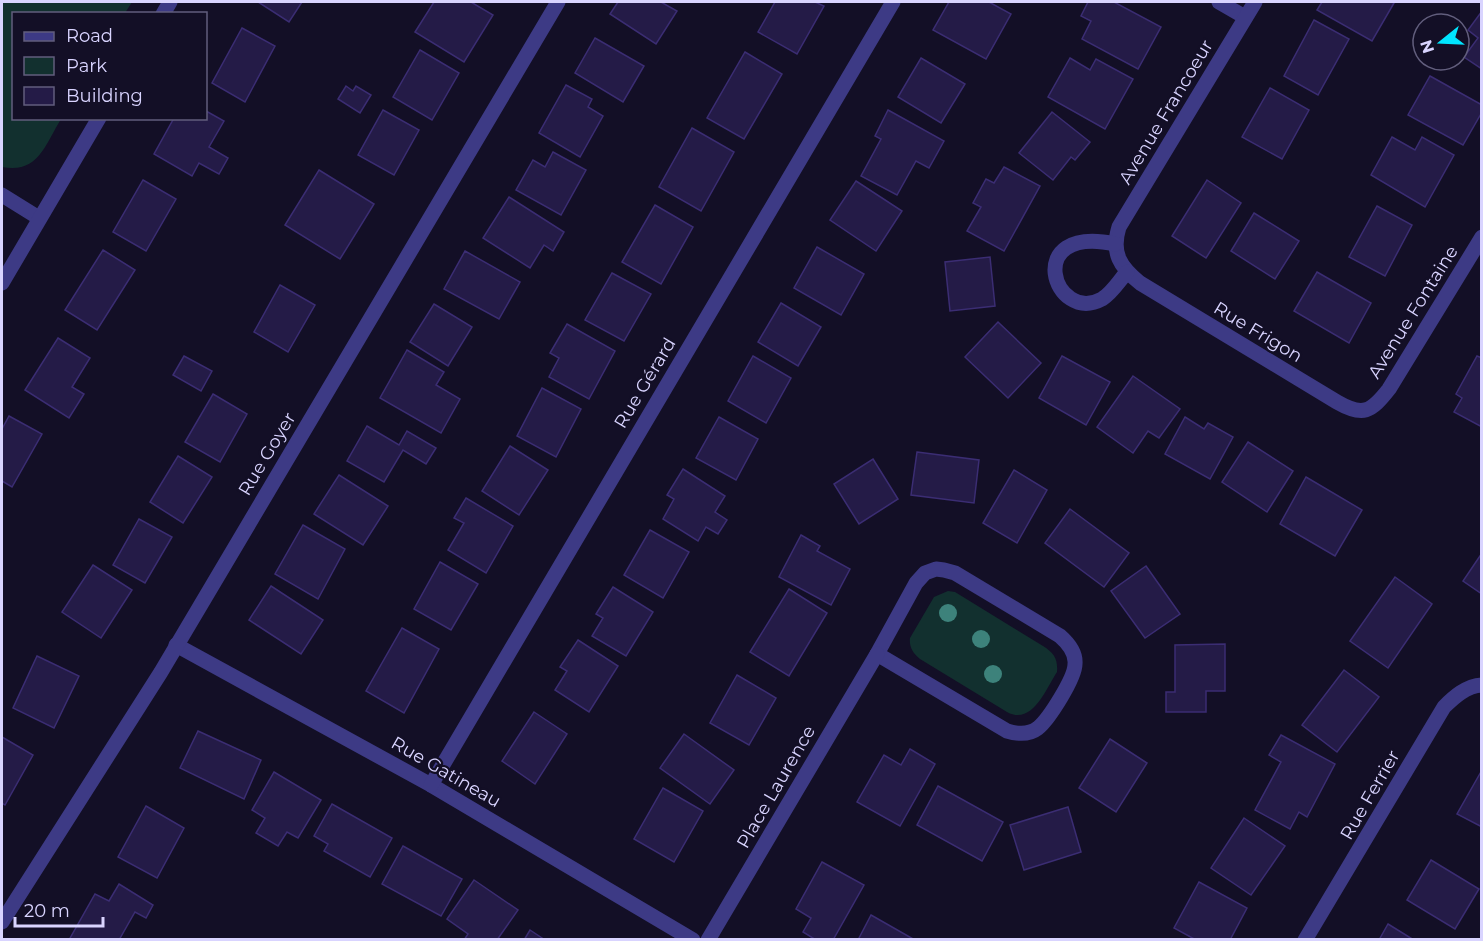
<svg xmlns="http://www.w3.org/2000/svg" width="1483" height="941" viewBox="0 0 1483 941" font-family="Montserrat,sans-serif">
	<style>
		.green { fill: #12302f }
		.building { fill: #241b47; stroke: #3b2d73; stroke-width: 1.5 }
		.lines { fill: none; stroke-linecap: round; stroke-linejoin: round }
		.minor { stroke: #3d3a85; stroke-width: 15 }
		.tree { fill: #3d827b }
		.labels { text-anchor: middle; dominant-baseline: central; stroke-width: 4.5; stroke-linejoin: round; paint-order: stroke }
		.street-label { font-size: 18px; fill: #d9d4ff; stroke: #130f26 }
	</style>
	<rect width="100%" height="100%" fill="#130f26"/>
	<g class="green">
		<path d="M2 2H132L125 13 14 14V118L61 119C45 145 38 174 2 167Z"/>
		<path d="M948 591 955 592 1043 646C1054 653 1058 659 1057 672 1046 689 1032 726 1007 712L920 659C913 653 909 647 910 638L934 597Z"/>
	</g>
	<g class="building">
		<polygon points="258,2 302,2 289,22"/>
		<polygon points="434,2 471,2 493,15 464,62 415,32"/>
		<polygon points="618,2 661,2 677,11 656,44 610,14"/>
		<polygon points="775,2 815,2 824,6 797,54 758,32"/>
		<polygon points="949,2 989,2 1011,14 986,59 933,30"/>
		<polygon points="1088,2 1114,2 1161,27 1138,69 1082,39 1091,21 1081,16"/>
		<polygon points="1322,2 1392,2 1394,3 1372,41 1317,10"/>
		<polygon points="1482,11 1482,69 1464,57 1478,38 1468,30"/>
		<polygon points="1314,20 1349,39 1318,95 1284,76"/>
		<polygon points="242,28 275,46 245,102 212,83"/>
		<polygon points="595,38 644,66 623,102 575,73"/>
		<polygon points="420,50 459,73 432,120 393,97"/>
		<polygon points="745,52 782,74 744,139 707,118"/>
		<polygon points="921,58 965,84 941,123 898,97"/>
		<polygon points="1070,58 1090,70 1096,59 1133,79 1105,129 1048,97"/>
		<polygon points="1430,76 1482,105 1482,112 1463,145 1408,115"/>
		<polygon points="566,85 592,99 588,107 603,116 580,157 539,133"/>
		<polygon points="346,86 353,91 356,86 371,95 360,113 338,99"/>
		<polygon points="1270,88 1309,110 1282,159 1242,137"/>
		<polygon points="383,110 419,130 394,175 358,155"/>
		<polygon points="888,110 944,141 929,168 916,161 897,195 861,176 881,139 875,136"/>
		<polygon points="206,111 224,121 209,147 228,158 219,174 199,163 192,176 154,154 174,118 206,118"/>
		<polygon points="1052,112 1090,142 1075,160 1071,157 1053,180 1019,153"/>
		<polygon points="692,128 734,152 701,211 659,187"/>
		<polygon points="1392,137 1415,150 1422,137 1454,155 1425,207 1371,175"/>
		<polygon points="553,152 586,170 561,215 516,190 533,160 545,167"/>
		<polygon points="1004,167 1040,186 1004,251 967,231 981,207 973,203 986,179 994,183"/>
		<polygon points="319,170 374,204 340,259 285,225"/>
		<polygon points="143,180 176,199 146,251 113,232"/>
		<polygon points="1207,180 1241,203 1206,258 1172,236"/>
		<polygon points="856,181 902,211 876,251 830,220"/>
		<polygon points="509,197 564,232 553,251 544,245 530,268 483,238"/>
		<polygon points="655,205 693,227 661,284 622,262"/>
		<polygon points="1377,206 1412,225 1385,276 1349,257"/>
		<polygon points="1254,213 1299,241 1275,279 1231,251"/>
		<polygon points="817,247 864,274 841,315 794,288"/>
		<polygon points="103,250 135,270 97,330 65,310"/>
		<polygon points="465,251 520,282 499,319 444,289"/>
		<polygon points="990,257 995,306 950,311 945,262"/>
		<polygon points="1317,272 1371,303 1349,343 1294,311"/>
		<polygon points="612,273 651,294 624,341 585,320"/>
		<polygon points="280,285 315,305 288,352 254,332"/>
		<polygon points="781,303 821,327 798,366 758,342"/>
		<polygon points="434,304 472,327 448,366 410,342"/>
		<polygon points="998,322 1041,363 1008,398 965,357"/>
		<polygon points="567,324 615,351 589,399 549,377 559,358 550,353"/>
		<polygon points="58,338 90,358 72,387 84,394 69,418 25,390"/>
		<polygon points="407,350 444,372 436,385 460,399 441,433 380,398"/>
		<polygon points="184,356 212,371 201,391 173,375"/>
		<polygon points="753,356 791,378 766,423 728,401"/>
		<polygon points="1062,356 1110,382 1086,425 1039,398"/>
		<polygon points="1477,356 1482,358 1482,427 1454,412 1462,398 1456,394"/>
		<polygon points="1133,376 1180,409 1159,438 1148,431 1133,453 1097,427"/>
		<polygon points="542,388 581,409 556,457 517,436"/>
		<polygon points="213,394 247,414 220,462 185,442"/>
		<polygon points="9,416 42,434 12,487 2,481 2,429"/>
		<polygon points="719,417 758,439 736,480 696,458"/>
		<polygon points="1185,417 1204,429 1208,423 1233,437 1210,479 1165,454"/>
		<polygon points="367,426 399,445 407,431 436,448 426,464 403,450 384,482 347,461"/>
		<polygon points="1248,442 1293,471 1267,512 1222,482"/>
		<polygon points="510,446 548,470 519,515 482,491"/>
		<polygon points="917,452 979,460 974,503 911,495"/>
		<polygon points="178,456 212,477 183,523 150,502"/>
		<polygon points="873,459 898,499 859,524 834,484"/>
		<polygon points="683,469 725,496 715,512 727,520 718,534 706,527 698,541 663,519 674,499 667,495"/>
		<polygon points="1014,470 1047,490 1017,543 983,523"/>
		<polygon points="339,475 388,506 363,545 314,514"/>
		<polygon points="1306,477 1362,510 1335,556 1280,524"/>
		<polygon points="466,498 513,526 486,573 448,550 464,523 454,518"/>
		<polygon points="1070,509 1129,553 1104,587 1045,543"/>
		<polygon points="139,519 172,537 145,583 113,565"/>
		<polygon points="303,525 345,549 318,599 275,574"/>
		<polygon points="650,530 689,552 663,598 624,575"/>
		<polygon points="801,535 820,546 817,551 850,569 831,605 779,577"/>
		<polygon points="1482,553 1482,594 1463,581"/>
		<polygon points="440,562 478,584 451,630 414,609"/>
		<polygon points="93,565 132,590 101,638 62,612"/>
		<polygon points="1146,566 1180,614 1145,638 1111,591"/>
		<polygon points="1395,577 1432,604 1388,668 1350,641"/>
		<polygon points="271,586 323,620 301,654 249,620"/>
		<polygon points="613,587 653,612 626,656 592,636 603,618 596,614"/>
		<polygon points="789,589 827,613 789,676 750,652"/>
		<polygon points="402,628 439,649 404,713 366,691"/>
		<polygon points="578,640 618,666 589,712 555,690 567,671 560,667"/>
		<polygon points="1225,644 1225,691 1206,691 1206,712 1166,712 1166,692 1175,692 1175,645"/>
		<polygon points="37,656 79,676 54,728 13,708"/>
		<polygon points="1344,670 1379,697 1337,752 1302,725"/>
		<polygon points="737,675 776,698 749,745 710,723"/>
		<polygon points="534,712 567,734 535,784 502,761"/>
		<polygon points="198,731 261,760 244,799 180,768"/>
		<polygon points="684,734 734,770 710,804 660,768"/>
		<polygon points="1281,735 1335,764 1307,817 1299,812 1290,829 1255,810 1281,762 1269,755"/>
		<polygon points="2,737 33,755 5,805 2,803"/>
		<polygon points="1110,739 1147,763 1116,812 1079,788"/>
		<polygon points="910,749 935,764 900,826 857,802 884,755 901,765"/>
		<polygon points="1482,770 1482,827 1457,814"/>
		<polygon points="274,772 321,800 298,838 287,832 278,846 256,833 265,818 252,810"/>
		<polygon points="938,786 1003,822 982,861 917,825"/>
		<polygon points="663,788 703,811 674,862 634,839"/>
		<polygon points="332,804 392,838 370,877 324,851 328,844 314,836"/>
		<polygon points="146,806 184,828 157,878 118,857"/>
		<polygon points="1068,807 1081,852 1024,870 1010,825"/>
		<polygon points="1244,818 1285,846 1251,895 1211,868"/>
		<polygon points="403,846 462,879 441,916 382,884"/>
		<polygon points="1431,860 1479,889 1455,929 1407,900"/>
		<polygon points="822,862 864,885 833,940 816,940 803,932 811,918 796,909"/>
		<polygon points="474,880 518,910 497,940 464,940 468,934 447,919"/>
		<polygon points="1199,882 1247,908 1230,940 1196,940 1174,928"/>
		<polygon points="119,884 153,905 146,918 135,912 119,940 69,940 95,894 109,901"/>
		<polygon points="871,915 915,940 858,940"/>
		<polygon points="1388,924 1414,940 1379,940"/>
		<polygon points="530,930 545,940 524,940"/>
	</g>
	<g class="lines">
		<g class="minor">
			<polyline points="1219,2 1245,17"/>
			<path d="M1255 2 1119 227C1111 253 1120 267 1140 283L1337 402C1363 417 1371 412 1389 389L1482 237"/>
			<polyline points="163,14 170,2"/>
			<polyline points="2,195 39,218"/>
			<path d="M1115 244C1021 224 1054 325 1102 299 1112 293 1119 281 1127 272"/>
			<polyline points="2,283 99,118"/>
			<path d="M936 569 944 570 955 573 1060 636C1068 643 1076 653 1075 664 1075 678 1049 719 1038 728 1029 735 1017 734 1007 731L877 654 916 583 925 573Z"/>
			<polyline points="176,645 431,785 693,940"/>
			<polyline points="431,785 893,2"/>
			<polyline points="2,922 161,672 558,2"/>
			<polyline points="708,940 877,654"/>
			<path d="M1305 940 1444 707C1454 697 1466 686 1482 685"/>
		</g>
	</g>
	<g class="tree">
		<circle cx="948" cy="613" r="9"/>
		<circle cx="981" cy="639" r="9"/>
		<circle cx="993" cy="674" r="9"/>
	</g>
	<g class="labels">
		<g class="street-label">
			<text transform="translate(1166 112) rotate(-59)">Avenue Francoeur</text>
			<text transform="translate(1413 312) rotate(-58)">Avenue Fontaine</text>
			<text transform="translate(1258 332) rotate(31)">Rue Frigon</text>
			<text transform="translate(645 383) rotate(-59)">Rue Gérard</text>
			<text transform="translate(267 454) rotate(-59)">Rue Goyer</text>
			<text transform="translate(446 772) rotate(30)">Rue Gatineau</text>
			<text transform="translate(776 787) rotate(-60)">Place Laurence</text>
			<text transform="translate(1370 795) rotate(-60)">Rue Ferrier</text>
		</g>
	</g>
	<rect width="1483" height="941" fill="none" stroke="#d9d4ff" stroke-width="6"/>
	<rect x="12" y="12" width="195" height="108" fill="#130f26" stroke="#625e7d" stroke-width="1.5"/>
	<rect x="24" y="32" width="30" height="9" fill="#3d3a85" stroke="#625e7d" stroke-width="1.5"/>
	<text x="66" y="42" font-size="18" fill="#d9d4ff">Road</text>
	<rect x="24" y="57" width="30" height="18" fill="#12302f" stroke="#625e7d" stroke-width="1.5"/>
	<text x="66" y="72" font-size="18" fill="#d9d4ff">Park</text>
	<rect x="24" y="87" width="30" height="18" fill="#241b47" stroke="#625e7d" stroke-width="1.5"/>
	<text x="66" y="102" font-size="18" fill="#d9d4ff">Building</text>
	<g transform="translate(1441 42) rotate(252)"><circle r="28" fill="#130f26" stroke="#625e7d" stroke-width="1.5"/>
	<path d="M0-4.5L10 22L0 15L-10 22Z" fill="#00e5ff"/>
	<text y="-9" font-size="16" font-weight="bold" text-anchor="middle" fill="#d9d4ff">N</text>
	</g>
	<path d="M15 917v9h88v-9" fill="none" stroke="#d9d4ff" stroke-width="3"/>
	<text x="24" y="917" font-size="18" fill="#d9d4ff" stroke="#130f26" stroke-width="4.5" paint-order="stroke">20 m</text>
</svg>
